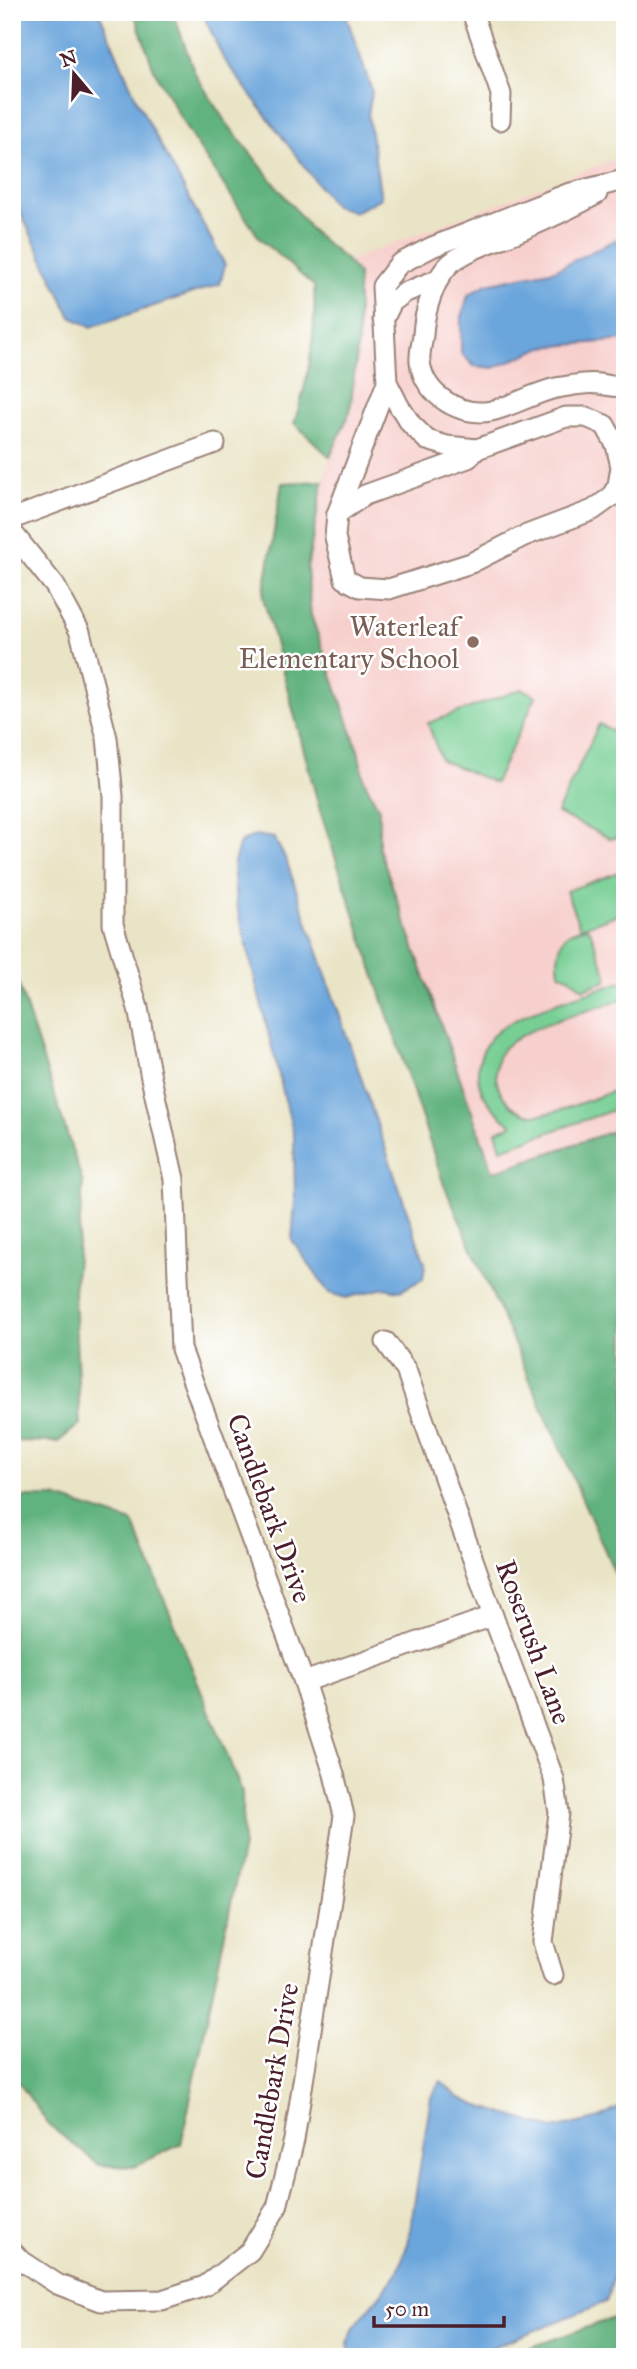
<svg xmlns="http://www.w3.org/2000/svg" width="637" height="2369" viewBox="0 0 637 2369" font-family="'IM FELL Great Primer',serif">
	<style>
		.built { fill: #f7d0cd }
		.green { fill: #77cf94; stroke: #607760; stroke-width: 2 }
		.forest { fill: #61b27e; stroke: #566854; stroke-width: 2 }
		.water { fill: #6ba5db; stroke: #5a6283; stroke-width: 2 }
		.lines { fill: none; stroke-linecap: round; stroke-linejoin: round }
		.minor-casing { stroke: #9a8278; stroke-width: 23 }
		.minor { stroke: #fff; stroke-width: 19 }
		.education-dot { fill: #8d6e63; stroke: #fff; stroke-width: 2.5 }
		.labels { text-anchor: middle; dominant-baseline: central; stroke-width: 5; stroke-linejoin: round; paint-order: stroke }
		.education-label { font-size: 28px; fill: #785e54; stroke: #fff; text-anchor: end }
		.street-label { font-size: 28px; fill: #4a1f2b; stroke: #fff }
	</style>
	<rect width="100%" height="100%" fill="#fff"/>
	<filter id="ink" filterUnits="userSpaceOnUse"><feTurbulence type="fractalNoise" baseFrequency=".0143" numOctaves="2"/><feDisplacementMap in="SourceGraphic" scale="14" xChannelSelector="R" yChannelSelector="G"/><feConvolveMatrix kernelMatrix="1 2 1 2 8 2 1 2 1" color-interpolation-filters="sRGB"/></filter>
	<filter id="wash" filterUnits="userSpaceOnUse"><feTurbulence type="fractalNoise" baseFrequency=".00686" numOctaves="4" result="noise"/><feDisplacementMap in="SourceGraphic" scale="28" xChannelSelector="R" yChannelSelector="G"/><feGaussianBlur stdDeviation="1.57" result="paint"/><feColorMatrix in="noise" values="0 0 0 0 0 0 0 0 0 0 0 0 0 0 0 0 0 1.4 0 .05"/><feComposite in="paint" operator="in"/></filter>
	<g filter="url(#wash)">
		<rect width="100%" height="100%" fill="#eae4c6"/>
		<polygon class="built" points="625,155 625,1127 493,1172 379,848 379,809 364,780 358,750 311,615 307,569 323,481 330,457 350,412 358,341 358,274 347,261"/>
		<g class="green">
			<polygon points="522,689 536,696 495,783 441,760 428,723"/>
			<polygon points="599,724 612,730 625,764 625,834 611,839 557,813"/>
			<polygon points="625,870 625,912 580,928 566,891"/>
			<path d="M586 927 590 930 607 976 606 981 583 989 569 977 560 974C556 965 558 941 568 934 572 931 581 929 586 927Z"/>
			<path d="M625 981V999C592 1010 525 1025 502 1050 495 1059 494 1075 498 1086 503 1100 517 1114 533 1115 554 1116 603 1094 625 1087V1106L501 1149 496 1131 512 1125C492 1109 473 1091 479 1062 482 1051 486 1042 494 1034 518 1011 591 992 625 981Z"/>
		</g>
		<g class="forest">
			<path d="M134 12H173L195 74 225 121 314 233 347 261 358 274V341L350 412 330 457 294 423C309 380 316 332 314 286L260 239 189 133 154 70Z"/>
			<polygon points="323,481 307,569 311,615 358,750 364,780 379,809 379,848 493,1172 625,1127 625,1596 444,1185 320,811 263,597 282,483"/>
			<polygon points="12,964 83,1183 74,1294 80,1424 58,1442 12,1441"/>
			<polygon points="12,1497 55,1497 133,1522 242,1792 243,1846 181,2144 133,2167 99,2165 49,2125 12,2073"/>
			<polygon points="625,2314 625,2357 503,2357"/>
		</g>
		<g class="water">
			<polygon points="12,12 99,12 137,101 225,265 220,284 91,327 71,317 12,195"/>
			<polygon points="202,12 345,12 372,91 368,115 381,198 355,212 334,206 223,58"/>
			<polygon points="625,235 625,340 543,347 494,368 474,366 461,353 461,321 468,295 487,284 555,270"/>
			<polygon points="255,835 274,838 286,860 425,1263 423,1279 400,1291 384,1288 346,1298 329,1293 292,1240 295,1202 294,1136 236,903 233,865 240,843"/>
			<path d="M441 2081 458 2097 476 2105 553 2129 600 2118 620 2107 625 2108C625 2175 629 2237 606 2302L468 2357H350L348 2342 354 2327 397 2274 408 2243 431 2097Z"/>
		</g>
	</g>
	<g filter="url(#ink)">
		<g class="lines">
			<defs>
				<g id="minor">
					<polyline points="472,12 501,94 500,120"/>
					<path d="M597 194C572 208 546 220 520 231 497 241 472 247 452 262 434 277 424 313 423 335 422 344 419 353 420 362 424 395 460 417 491 411 513 406 534 393 556 388 570 386 585 382 599 384 609 385 614 388 625 386"/>
					<polyline points="383,320 392,302 406,292 439,279"/>
					<polyline points="387,382 337,514 335,537 345,579 360,587 389,589 471,563 524,536 593,510 611,497 618,485 621,467 616,445 605,425 586,417 566,417 477,449 447,446 427,440 411,424 399,406 387,382 382,286 399,264 432,247 567,194 620,181"/>
					<polyline points="337,514 365,495 468,458 477,449"/>
					<polyline points="12,519 215,443"/>
					<polyline points="12,532 55,586 80,632 107,738 113,796 113,924 138,1008 151,1078 174,1179 181,1349 304,1682 334,1774 344,1816 294,2140 277,2207 250,2251 205,2286 162,2300 101,2301 57,2284 19,2259 12,2251"/>
					<polyline points="386,1342 406,1370 493,1616 554,1779 559,1813 543,1942 553,1975"/>
					<polyline points="304,1682 493,1616"/>
				</g>
			</defs>
			<use href="#minor" class="minor-casing"/>
			<use href="#minor" class="minor"/>
		</g>
	</g>
	<circle class="education-dot" cx="473" cy="642" r="7"/>
	<g class="labels">
		<g class="education-label">
			<text x="459" y="626">Waterleaf<tspan x="459" dy="32">Elementary School</tspan></text>
		</g>
		<g class="street-label">
			<text transform="translate(270 1508) rotate(70)">Candlebark Drive</text>
			<text transform="translate(534 1642) rotate(70)">Roserush Lane</text>
			<text transform="translate(272 2081) rotate(-80)">Candlebark Drive</text>
		</g>
	</g>
	<rect width="637" height="2369" fill="none" stroke="#fff" stroke-width="42"/>
	<g transform="translate(74 74) rotate(341)" stroke="#ffffff" stroke-width="5" paint-order="stroke">
	<path d="M0-5L12 26L0 18L-12 26Z" fill="#4a1f2b"/>
	<text y="-10" font-size="19" font-weight="bold" text-anchor="middle" fill="#4a1f2b">N</text>
	</g>
	<path d="M374 2316v10h130v-10" fill="none" stroke="#4a1f2b" stroke-width="3.5"/>
	<text x="385" y="2316" font-size="21" fill="#4a1f2b" stroke="#ffffff" stroke-width="5" paint-order="stroke">50 m</text>
</svg>
